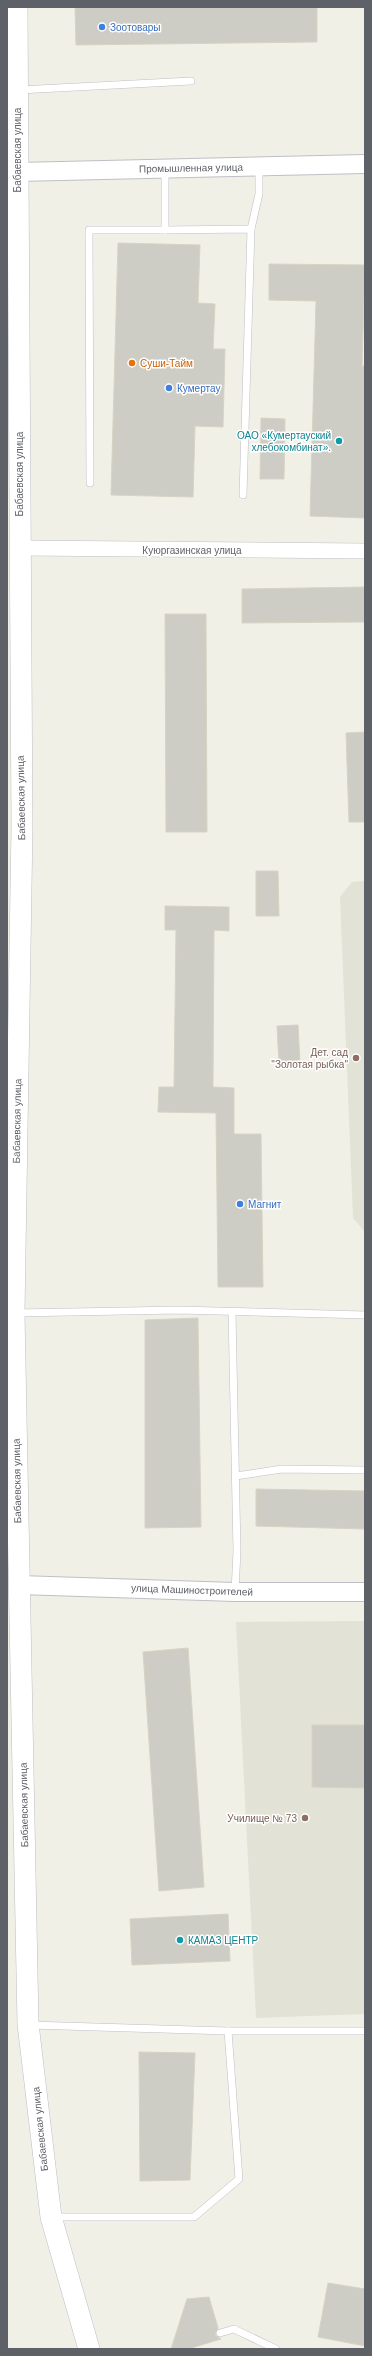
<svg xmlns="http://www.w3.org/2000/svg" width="372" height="2356" viewBox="0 0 372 2356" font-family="Helvetica,sans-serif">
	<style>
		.education { fill: #e3e2d7 }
		.building { fill: #cecdc5; stroke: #d7d3c4 }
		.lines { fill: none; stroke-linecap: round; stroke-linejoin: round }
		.service-casing { stroke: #bebfc6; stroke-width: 8 }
		.minor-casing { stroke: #bebfc6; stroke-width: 16 }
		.tertiary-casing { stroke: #bebfc6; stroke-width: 20 }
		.secondary-casing { stroke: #bcbec5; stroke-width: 22 }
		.service { stroke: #fff; stroke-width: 7 }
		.minor { stroke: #fff; stroke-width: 15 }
		.tertiary { stroke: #fff; stroke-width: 18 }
		.secondary { stroke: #fff; stroke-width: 21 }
		.shop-dot { fill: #3f7fe0; stroke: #fff; stroke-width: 1.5 }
		.food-dot { fill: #e8710a; stroke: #fff; stroke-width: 1.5 }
		.culture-dot { fill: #0f9aa8; stroke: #fff; stroke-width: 1.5 }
		.education-dot { fill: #8d6e63; stroke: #fff; stroke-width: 1.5 }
		.labels { text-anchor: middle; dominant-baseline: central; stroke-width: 3; stroke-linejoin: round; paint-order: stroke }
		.shop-label { font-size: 10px; fill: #366cbe; stroke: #fff; text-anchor: start }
		.street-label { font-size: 10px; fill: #5e6168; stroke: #fff }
		.food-label { font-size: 10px; fill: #c56008; stroke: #fff; text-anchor: start }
		.culture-label { font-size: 10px; fill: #0d838f; stroke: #fff; text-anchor: end }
		.education-label { font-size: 10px; fill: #785e54; stroke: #fff; text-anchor: end }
	</style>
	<rect width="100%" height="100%" fill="#f1f0e7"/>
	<g class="education">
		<polygon points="365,881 365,1232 353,1218 340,897 352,882"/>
		<polygon points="365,1621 365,2014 256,2018 236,1622"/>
	</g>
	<g class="building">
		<polygon points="75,7 317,7 317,42 76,45"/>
		<polygon points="118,243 200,245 198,303 215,304 213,349 225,349 223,427 195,426 193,497 111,495"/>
		<polygon points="269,264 365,265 362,366 365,366 365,518 310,516 316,301 269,300"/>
		<polygon points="261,418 285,419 284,479 260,479"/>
		<polygon points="365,587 365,622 242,623 242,589"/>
		<polygon points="165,614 206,614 207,832 166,832"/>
		<polygon points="365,732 365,822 349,822 346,733"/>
		<polygon points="256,871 278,871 279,916 256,916"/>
		<polygon points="165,906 229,907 229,931 214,930 213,1087 234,1088 234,1134 261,1134 263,1287 218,1287 216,1113 158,1112 159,1087 174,1087 176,930 165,930"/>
		<polygon points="298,1025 300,1063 279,1064 277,1026"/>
		<polygon points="198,1318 201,1527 145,1528 145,1320"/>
		<polygon points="256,1489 365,1491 365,1529 256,1526"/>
		<polygon points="188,1648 204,1887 159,1891 143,1652"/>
		<polygon points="312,1725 365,1725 365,1788 312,1787"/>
		<polygon points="228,1914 230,1961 132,1965 130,1919"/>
		<polygon points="139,2052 195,2053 190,2180 140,2181"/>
		<polygon points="328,2283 365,2289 365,2346 318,2337"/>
		<polygon points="209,2297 218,2328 215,2335 221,2339 188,2349 171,2349 187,2299"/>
	</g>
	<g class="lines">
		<defs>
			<g id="service">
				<polyline points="19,90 191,81"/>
				<polyline points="251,229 259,194 259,166"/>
				<polyline points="165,230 251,229 243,495"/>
				<polyline points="90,483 89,230 165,230 165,168"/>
				<polyline points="232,1312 237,1551 235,1592"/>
				<polyline points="16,1313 179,1310 365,1315"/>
				<polyline points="236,1476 282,1469 365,1470"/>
				<polyline points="30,2025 228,2031 365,2031"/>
				<polyline points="53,2217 194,2217 239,2179 228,2031"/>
				<polyline points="220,2333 234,2329 276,2349"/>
			</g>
			<polyline id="minor" points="19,548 365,551"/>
			<g id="tertiary">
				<polyline points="17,172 365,164"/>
				<polyline points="19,1585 235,1592 365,1592"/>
			</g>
			<polyline id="secondary" points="17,7 22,827 14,1313 28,2024 51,2217 89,2349"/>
		</defs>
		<use href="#service" class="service-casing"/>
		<use href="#minor" class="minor-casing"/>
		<use href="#tertiary" class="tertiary-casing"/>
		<use href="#secondary" class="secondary-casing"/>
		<use href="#service" class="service"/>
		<use href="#minor" class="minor"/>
		<use href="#tertiary" class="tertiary"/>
		<use href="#secondary" class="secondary"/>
	</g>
	<g class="shop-dot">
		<circle cx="102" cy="27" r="4"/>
		<circle cx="169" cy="388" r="4"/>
		<circle cx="240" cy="1204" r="4"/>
	</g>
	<circle class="food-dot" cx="132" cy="363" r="4"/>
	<g class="culture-dot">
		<circle cx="339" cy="441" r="4"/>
		<circle cx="180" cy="1940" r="4"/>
	</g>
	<g class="education-dot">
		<circle cx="356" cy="1058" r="4"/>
		<circle cx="305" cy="1818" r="4"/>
	</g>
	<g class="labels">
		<g class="shop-label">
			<text x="110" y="27">Зоотовары</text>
			<text x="177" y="388">Кумертау</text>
			<text x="248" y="1204">Магнит</text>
		</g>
		<g class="street-label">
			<text transform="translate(17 150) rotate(-90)">Бабаевская улица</text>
			<text transform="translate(191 168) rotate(-1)">Промышленная улица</text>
			<text transform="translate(19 474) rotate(-90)">Бабаевская улица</text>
			<text x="192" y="550">Куюргазинская улица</text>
			<text transform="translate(21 798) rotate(-91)">Бабаевская улица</text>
			<text transform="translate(17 1121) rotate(-89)">Бабаевская улица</text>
			<text transform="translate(17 1481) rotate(-91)">Бабаевская улица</text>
			<text transform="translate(192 1590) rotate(2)">улица Машиностроителей</text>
			<text transform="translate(24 1805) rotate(-91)">Бабаевская улица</text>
			<text transform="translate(40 2129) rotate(-96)">Бабаевская улица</text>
		</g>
		<g class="food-label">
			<text x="140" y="363">Суши-Тайм</text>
		</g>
		<g class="culture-label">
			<text x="331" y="435">ОАО «Кумертауский<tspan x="331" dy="12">хлебокомбинат».</tspan></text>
			<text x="188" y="1940" text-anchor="start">КАМАЗ ЦЕНТР</text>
		</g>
		<g class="education-label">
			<text x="348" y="1052">Дет. сад<tspan x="348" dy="12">"Золотая рыбка"</tspan></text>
			<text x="297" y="1818">Училище № 73</text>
		</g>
	</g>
	<rect width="372" height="2356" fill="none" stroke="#5e6168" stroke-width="16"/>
</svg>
